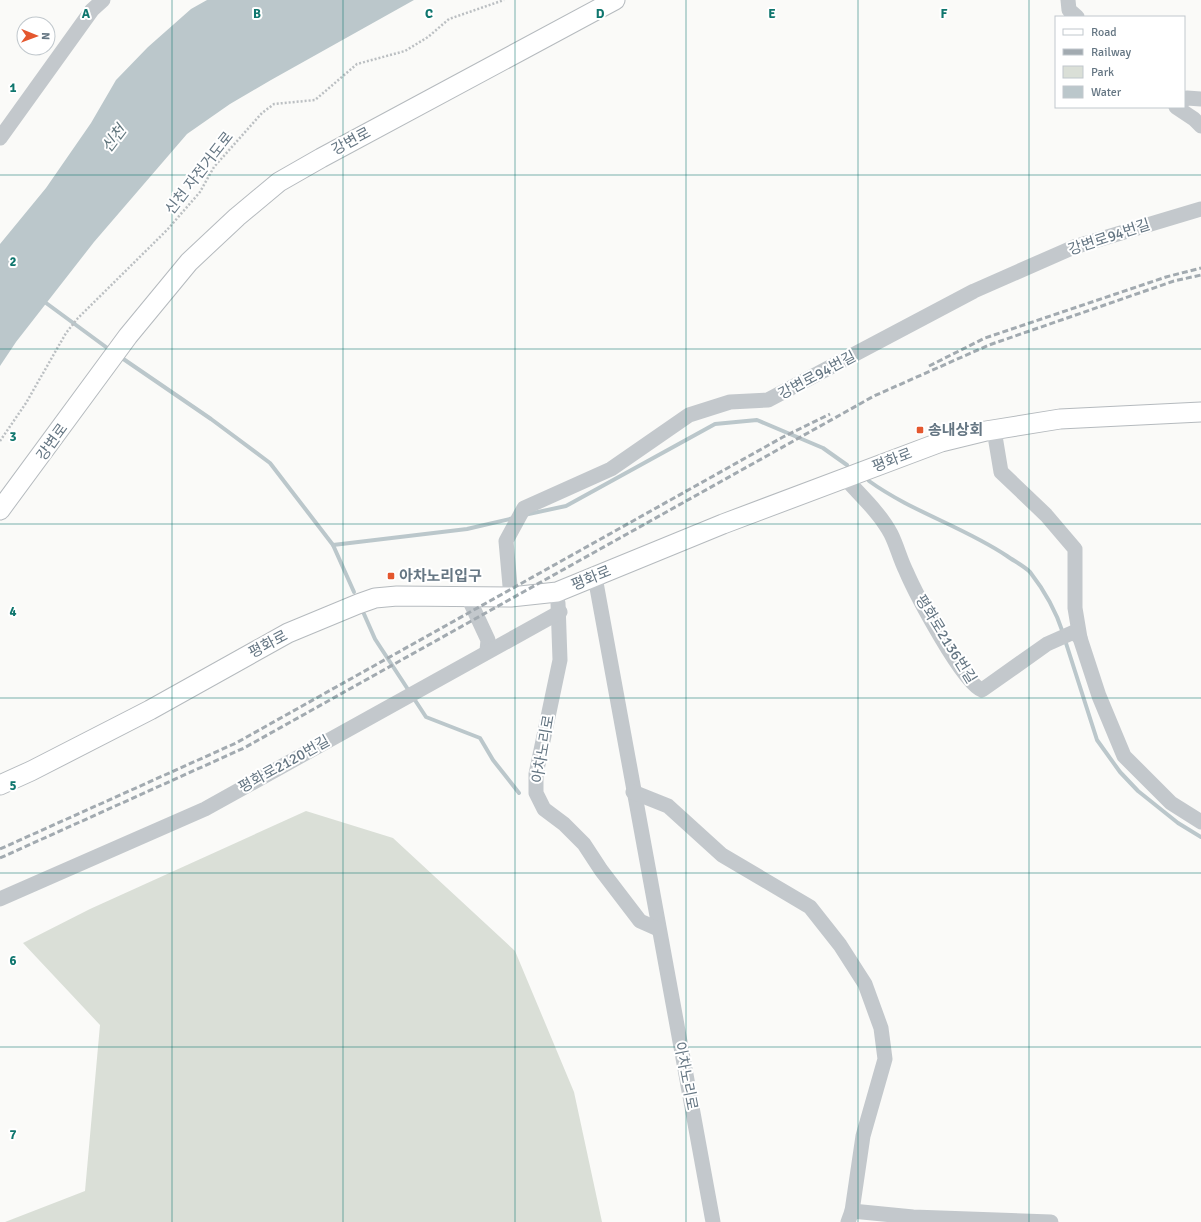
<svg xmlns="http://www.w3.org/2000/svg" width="1201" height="1222" viewBox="0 0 1201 1222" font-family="Signika,'Noto Sans KR',sans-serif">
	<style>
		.green { fill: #dadfd7 }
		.water { fill: #bbc7cb }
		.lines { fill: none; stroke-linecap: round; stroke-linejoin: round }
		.stream { stroke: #bbc7cb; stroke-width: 4 }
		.major-casing { stroke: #b5babe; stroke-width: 21 }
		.path { stroke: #bbbfc2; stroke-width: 2.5; stroke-dasharray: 2 2; stroke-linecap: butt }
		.minor { stroke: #c3c8cc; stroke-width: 15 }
		.major { stroke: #fff; stroke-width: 19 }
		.rail { stroke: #a2aab0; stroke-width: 3; stroke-dasharray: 6 3; stroke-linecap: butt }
		.grid { fill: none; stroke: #0f766e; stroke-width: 1; stroke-opacity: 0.55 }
		.poi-dot { fill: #e4572e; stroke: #fff; stroke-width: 1.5 }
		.labels { text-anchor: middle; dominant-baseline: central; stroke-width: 4; stroke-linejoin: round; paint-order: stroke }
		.street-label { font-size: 15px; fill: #657683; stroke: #fff }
		.poi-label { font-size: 15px; font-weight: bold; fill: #657683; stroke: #fff; text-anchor: start }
		.water-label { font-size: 16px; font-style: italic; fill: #60757c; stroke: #fff }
		.grid-label { font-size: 13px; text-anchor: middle; font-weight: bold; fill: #0f766e; stroke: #fff; stroke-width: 4; stroke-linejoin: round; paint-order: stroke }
	</style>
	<rect width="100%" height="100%" fill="#fafaf8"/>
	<polygon class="green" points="306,811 393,838 515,951 574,1092 602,1222 5,1222 85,1191 100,1025 23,943 90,909"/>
	<polygon class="water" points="207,0 414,0 271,80 230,104 187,134 94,242 16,342 0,366 0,244 46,188 91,123 116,80 148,47 191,9"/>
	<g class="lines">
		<g class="stream">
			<polyline points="42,300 110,350"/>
			<polyline points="119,356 211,419 270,463 333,545 467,529 514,518"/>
			<path d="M869 481C912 512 964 527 1007 556 1014 561 1024 566 1030 572 1044 590 1056 611 1063 633"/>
			<polyline points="524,515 566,506 715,424 757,420 823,448 847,465"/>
			<polyline points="333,545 354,592"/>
			<polyline points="364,614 375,639 426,717 480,738 493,760 519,793"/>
			<polyline points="1065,640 1097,740 1120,772 1138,791 1178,823 1201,837"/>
		</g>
		<defs>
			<g id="major">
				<polyline points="0,510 128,336 189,262 237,217 279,182 321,158 615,0"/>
				<polyline points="0,785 31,771 150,710 288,633 358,604 375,598 397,596 511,597 557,592 723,524 941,442 986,431 1060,419 1201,412"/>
			</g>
		</defs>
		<use href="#major" class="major-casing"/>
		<polyline class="path" points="0,441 26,403 66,333 78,318 167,230 200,192 214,167 262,113 274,104 315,100 357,64 405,51 428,37 449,19 504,0"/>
		<g class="minor">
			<polyline points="1068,0 1069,10 1077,17"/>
			<polyline points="1184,100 1187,98 1201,99"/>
			<polyline points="1176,107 1194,119 1201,126"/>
			<polyline points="0,138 92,10 103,0"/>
			<polyline points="994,430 1001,472 1046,515 1075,549 1075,608 1080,638"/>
			<path d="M845 478C860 495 880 513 891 534 897 546 900 559 906 571 915 592 963 684 982 690L1047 644 1074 632 1080 638 1099 696 1124 756 1171 803 1201 822"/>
			<polyline points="595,577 713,1222"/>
			<polyline points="468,597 488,640 487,651"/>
			<polyline points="511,597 506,541 524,508 611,469 689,415 730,402 768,400 974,291 1074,247 1201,209"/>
			<polyline points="558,603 560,660 536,774 536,793 544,809 564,824 584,844 601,870 640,921 658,929"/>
			<polyline points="633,792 668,806 722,855 810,907 840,945 865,984 881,1028 885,1059 863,1136 852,1211 848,1222"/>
			<polyline points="0,899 205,809 560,612"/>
			<polyline points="852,1211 913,1217 1051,1222"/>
		</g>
		<use href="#major" class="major"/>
		<g class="rail">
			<polyline points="929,366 985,338 1166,277 1201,268"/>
			<polyline points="0,849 236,743 783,437 830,414"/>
			<polyline points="0,858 244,748 874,396 989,345 1174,281 1201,275"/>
		</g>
	</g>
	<path class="grid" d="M172 0V1222M343 0V1222M515 0V1222M686 0V1222M858 0V1222M1029 0V1222M0 175H1201M0 349H1201M0 524H1201M0 698H1201M0 873H1201M0 1047H1201"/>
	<g class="poi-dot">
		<rect x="916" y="426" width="8" height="8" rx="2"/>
		<rect x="387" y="572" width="8" height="8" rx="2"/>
	</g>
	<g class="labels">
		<g class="street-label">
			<text transform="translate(351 141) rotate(-28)">강변로</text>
			<text transform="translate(199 173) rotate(-52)">신천 자전거도로</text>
			<text transform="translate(1109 237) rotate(-18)">강변로94번길</text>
			<text transform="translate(817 375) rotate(-28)">강변로94번길</text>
			<text transform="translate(52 442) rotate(-54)">강변로</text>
			<text transform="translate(892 460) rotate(-21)">평화로</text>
			<text transform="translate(591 578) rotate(-22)">평화로</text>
			<text transform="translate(946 639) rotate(58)">평화로2136번길</text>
			<text transform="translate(268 644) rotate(-28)">평화로</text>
			<text transform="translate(543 749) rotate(-80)">아차노리로</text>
			<text transform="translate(284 764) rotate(-29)">평화로2120번길</text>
			<text transform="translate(686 1076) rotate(79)">아차노리로</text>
		</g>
		<g class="poi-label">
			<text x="928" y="430">송내상회</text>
			<text x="399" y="576">아차노리입구</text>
		</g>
		<g class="water-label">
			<text transform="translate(114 139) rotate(-53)">신천</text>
		</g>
	</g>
	<g class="grid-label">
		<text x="86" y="18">A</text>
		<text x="257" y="18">B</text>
		<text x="429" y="18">C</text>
		<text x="600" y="18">D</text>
		<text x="772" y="18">E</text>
		<text x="944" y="18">F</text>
		<text x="13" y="92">1</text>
		<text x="13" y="266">2</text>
		<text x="13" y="441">3</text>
		<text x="13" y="616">4</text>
		<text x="13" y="790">5</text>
		<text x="13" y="965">6</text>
		<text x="13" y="1139">7</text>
	</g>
	<rect x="1055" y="16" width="130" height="92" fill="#ffffff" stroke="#c1c8cd"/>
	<rect x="1063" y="29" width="20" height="6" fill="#ffffff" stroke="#c1c8cd"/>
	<text x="1091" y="36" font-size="12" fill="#657683">Road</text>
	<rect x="1063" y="49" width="20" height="6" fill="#a2aab0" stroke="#c1c8cd"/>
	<text x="1091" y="56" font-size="12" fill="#657683">Railway</text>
	<rect x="1063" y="66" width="20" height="12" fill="#dadfd7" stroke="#c1c8cd"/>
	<text x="1091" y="76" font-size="12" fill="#657683">Park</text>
	<rect x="1063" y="86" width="20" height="12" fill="#bbc7cb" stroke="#c1c8cd"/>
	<text x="1091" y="96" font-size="12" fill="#657683">Water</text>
	<g transform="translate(36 36) rotate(91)"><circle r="19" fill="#ffffff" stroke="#c1c8cd"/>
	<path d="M0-3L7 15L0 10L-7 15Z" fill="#e4572e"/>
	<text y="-6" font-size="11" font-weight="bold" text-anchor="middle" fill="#657683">N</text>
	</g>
</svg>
